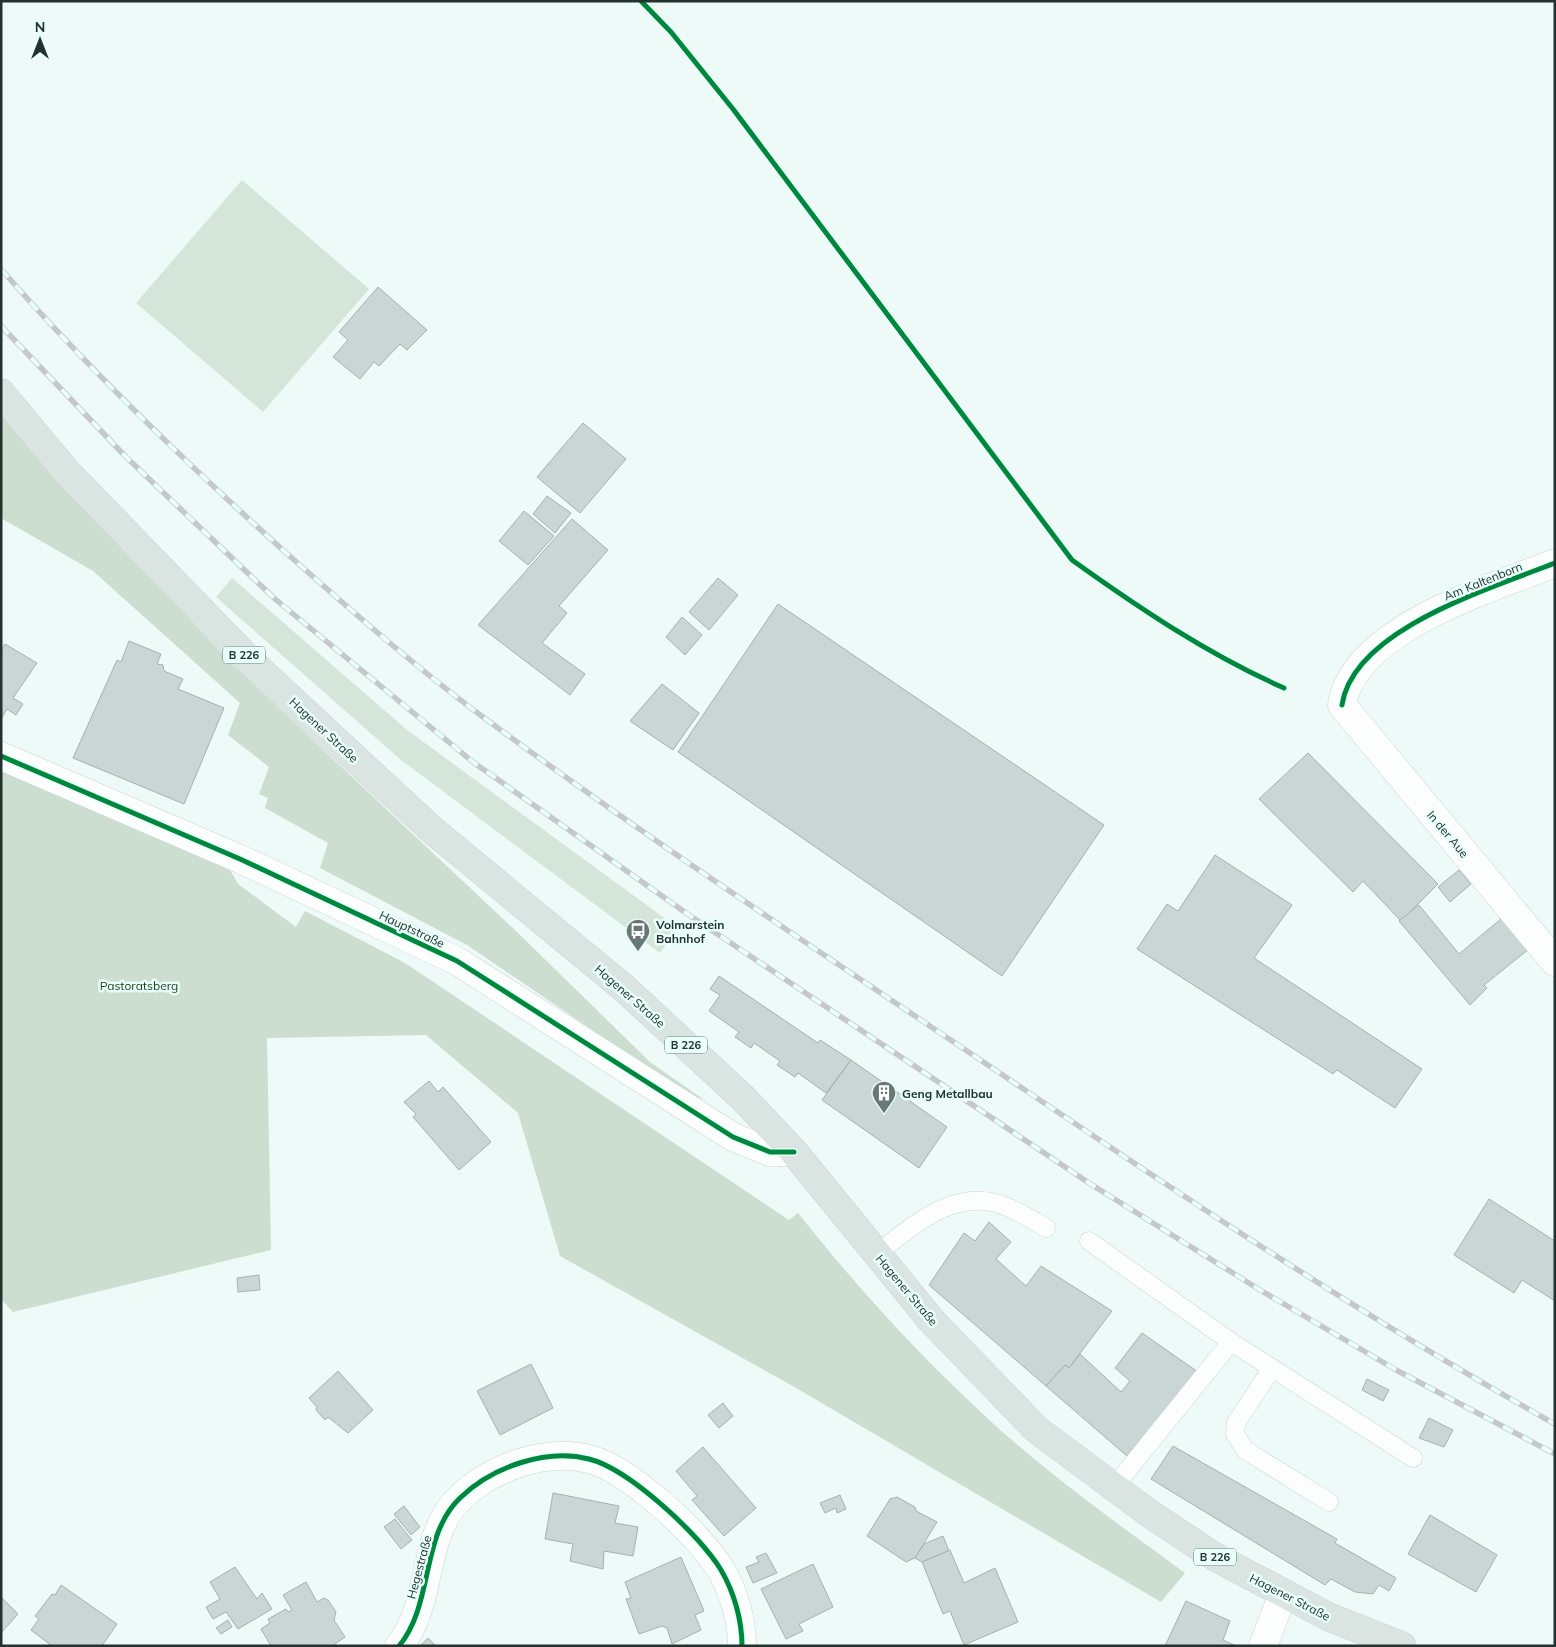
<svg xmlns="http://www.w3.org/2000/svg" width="1556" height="1647" viewBox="0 0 1556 1647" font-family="Mulish,sans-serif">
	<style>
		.green { fill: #d6e5d9 }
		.forest { fill: #ccdecf }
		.building { fill: #c9d6d5; stroke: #a4b1b0 }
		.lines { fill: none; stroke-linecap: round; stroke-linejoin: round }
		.lane-casing { stroke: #cad6d3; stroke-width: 19 }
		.street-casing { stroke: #cad6d3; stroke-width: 29 }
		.primary-casing { stroke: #cdd4d2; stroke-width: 29 }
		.lane { stroke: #fcfefe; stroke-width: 18 }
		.street { stroke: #fcfefe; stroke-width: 28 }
		.primary { stroke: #dae5e1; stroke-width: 28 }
		.rail-casing { stroke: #c4c8c7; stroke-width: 5.5 }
		.rail { stroke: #e9fffa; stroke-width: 4; stroke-dasharray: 11; stroke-linecap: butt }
		.cycleway-casing { stroke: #e9fffa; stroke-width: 8 }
		.cycleway { stroke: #00873e; stroke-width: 5 }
		.labels { text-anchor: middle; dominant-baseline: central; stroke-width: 5; stroke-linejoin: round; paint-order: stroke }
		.shield { fill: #e9fffa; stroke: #5e706c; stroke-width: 1 }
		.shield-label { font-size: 11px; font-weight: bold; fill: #23322f }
		.street-label { font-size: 12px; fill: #23322f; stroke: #e9fffa }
		.poi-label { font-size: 12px; font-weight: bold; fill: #23322f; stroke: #e9fffa; text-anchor: start }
		.park-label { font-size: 12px; fill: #1a3d1a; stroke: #e9fffa }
	</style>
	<rect width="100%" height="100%" fill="#eefaf7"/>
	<g class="green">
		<polygon points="242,180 369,289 263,412 136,303"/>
		<polygon points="232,578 407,730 678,928 660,953 401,760 216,597"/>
	</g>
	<g class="forest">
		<polygon points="1,413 51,473 231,663 517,932 650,1062 703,1099 688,1095 467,945 320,868 328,843 265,808 268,798 259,794 269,767 228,735 240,703 93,571 1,518"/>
		<path d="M1 771 229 868 238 884 296 927 305 911 405 963 789 1220 798 1213C856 1286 916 1352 985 1416 1047 1474 1117 1523 1185 1573L1161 1602 796 1388 560 1256 518 1113 426 1035 267 1038 271 1250 13 1312 1 1299Z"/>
	</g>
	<g class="building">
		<polygon points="378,287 427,330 407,350 400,344 379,366 374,362 360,379 333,357 348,340 339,332"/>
		<polygon points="583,423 626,459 580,513 537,477"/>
		<polygon points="547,496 571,513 555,533 533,514"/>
		<polygon points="524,511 554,536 528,565 499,541"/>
		<polygon points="572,519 608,550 559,606 567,613 542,643 585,674 570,695 478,625"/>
		<polygon points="718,578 738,595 709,630 689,612"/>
		<polygon points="778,604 1104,825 1002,976 678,752"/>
		<polygon points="682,617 702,635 685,655 666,637"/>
		<polygon points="129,641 161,654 157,664 163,665 164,671 183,679 178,689 224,708 184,804 73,758 117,660 121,662"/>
		<polygon points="5,644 37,663 13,698 23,704 16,715 7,709 1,719 1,651"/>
		<polygon points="662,684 699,713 673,750 630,721"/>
		<polygon points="1308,753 1438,884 1401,921 1363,881 1353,892 1259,799"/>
		<polygon points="1215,855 1292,905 1254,958 1422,1069 1395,1108 1337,1070 1333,1074 1137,949 1167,904 1178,911"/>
		<polygon points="1459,870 1471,884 1450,902 1438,887"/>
		<polygon points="1419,905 1459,954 1502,918 1529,949 1484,985 1487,988 1470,1005 1399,921"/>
		<polygon points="719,976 818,1043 820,1040 851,1060 826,1093 798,1073 795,1077 777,1065 780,1061 754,1043 751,1048 735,1037 739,1032 709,1011 720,995 710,989"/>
		<polygon points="851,1060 947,1127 919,1168 822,1100"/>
		<polygon points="429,1081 438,1092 443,1087 491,1142 459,1170 413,1117 416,1114 404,1102"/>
		<polygon points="1489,1199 1555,1241 1555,1301 1522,1280 1514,1293 1454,1255"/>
		<polygon points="989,1222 1011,1242 996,1259 1026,1286 1041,1266 1112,1311 1069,1368 1065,1365 1046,1386 929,1285 964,1233 975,1241"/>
		<polygon points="259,1275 260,1290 238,1292 237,1278"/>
		<polygon points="1142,1333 1198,1372 1127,1456 1046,1386 1065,1365 1069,1368 1080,1354 1121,1392 1130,1381 1115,1368"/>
		<polygon points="531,1364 553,1408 500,1435 477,1391"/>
		<polygon points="338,1371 373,1410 348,1433 328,1417 325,1420 316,1410 317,1407 309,1398"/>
		<polygon points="1367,1379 1389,1390 1383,1401 1362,1390"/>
		<polygon points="723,1403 733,1416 719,1428 708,1415"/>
		<polygon points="1429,1418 1453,1430 1444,1447 1419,1438"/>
		<polygon points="1173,1446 1337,1539 1335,1543 1396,1578 1389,1591 1379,1585 1373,1594 1355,1592 1331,1579 1325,1585 1151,1479"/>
		<polygon points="703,1447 756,1508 724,1536 692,1500 697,1496 676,1471"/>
		<polygon points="553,1493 619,1506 615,1523 638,1527 633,1556 604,1551 603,1569 570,1561 573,1544 545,1539"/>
		<polygon points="840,1495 846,1509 837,1513 836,1508 825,1513 820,1503"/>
		<polygon points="897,1497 915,1507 916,1511 937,1522 915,1558 906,1562 867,1536 890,1499"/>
		<polygon points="404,1506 420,1527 411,1535 394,1514"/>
		<polygon points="1430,1515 1497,1555 1476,1592 1408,1554"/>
		<polygon points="395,1519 412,1540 401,1549 384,1527"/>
		<polygon points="943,1536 949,1551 922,1562 915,1558 924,1544"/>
		<polygon points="950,1550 964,1583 995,1568 1018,1622 964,1645 950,1611 943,1614 922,1562"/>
		<polygon points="766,1553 777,1573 753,1583 746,1567 759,1562 756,1557"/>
		<polygon points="681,1557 704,1611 695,1615 701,1630 672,1644 667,1628 662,1626 639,1634 626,1599 631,1598 625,1582"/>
		<polygon points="813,1564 833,1607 799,1624 803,1631 786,1639 761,1589"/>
		<polygon points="235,1567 257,1599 262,1593 272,1609 238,1629 226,1612 213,1619 206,1607 220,1599 210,1582"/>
		<polygon points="306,1582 317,1602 324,1598 328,1600 336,1612 334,1620 345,1637 332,1646 271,1646 261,1629 270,1623 268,1619 286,1609 288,1612 292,1610 283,1595"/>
		<polygon points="61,1585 117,1624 102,1646 52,1646 31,1630 39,1619 35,1616 52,1594 55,1595"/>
		<polygon points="1,1597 18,1614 1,1633"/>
		<polygon points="1186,1601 1230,1621 1223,1640 1236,1646 1165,1646"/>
		<polygon points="228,1620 232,1627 221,1634 216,1628"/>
		<polygon points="428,1638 436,1646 420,1646"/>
	</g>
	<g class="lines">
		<defs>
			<g id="lane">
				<polyline points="1089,1241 1231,1342 1413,1458"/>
				<path d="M876 1254C913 1226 955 1186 1005 1206 1019 1212 1033 1220 1046 1228"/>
				<polyline points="1272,1368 1236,1423 1235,1434 1245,1450 1329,1502"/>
				<polyline points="1114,1487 1231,1342"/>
			</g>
			<g id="street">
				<path d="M1555 563C1492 588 1353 629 1342 705L1555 962"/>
				<polyline points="1,756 240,859 457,961 733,1137 770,1152 794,1152"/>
				<path d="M399 1646C434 1604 420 1536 460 1498 492 1467 546 1448 589 1459 629 1469 700 1535 721 1570 734 1592 742 1620 742 1646"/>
				<polyline points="1263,1646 1283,1594"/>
			</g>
			<polyline id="primary" points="1,393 66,471 252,663 431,829 624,988 743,1098 794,1152 931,1320 1036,1429 1150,1514 1215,1557 1329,1617 1402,1646"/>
		</defs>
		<use href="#lane" class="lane-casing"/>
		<use href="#street" class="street-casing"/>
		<use href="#primary" class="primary-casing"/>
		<use href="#lane" class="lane"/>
		<use href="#street" class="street"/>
		<use href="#primary" class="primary"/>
		<defs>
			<g id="rail">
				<path d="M1 269C89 370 185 462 284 551 347 607 412 664 479 714 623 821 772 920 921 1020 1129 1160 1336 1302 1555 1424"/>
				<polyline points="1,326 125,456 275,599 473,762 686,913 1089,1183 1260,1290 1398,1371 1555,1454"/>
			</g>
		</defs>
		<use href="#rail" class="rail-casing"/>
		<use href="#rail" class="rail"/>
		<defs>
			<g id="cycleway">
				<path d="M641 1 671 32 733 109 1072 560C1139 608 1209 655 1284 688"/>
				<path d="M1342 705C1353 629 1492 588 1555 563"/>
				<polyline points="1,756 240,859 457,961 733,1137 770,1152 794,1152"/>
				<path d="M399 1646C434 1604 420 1536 460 1498 492 1467 546 1448 589 1459 629 1469 700 1535 721 1570 734 1592 742 1620 742 1646"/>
			</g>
		</defs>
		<use href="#cycleway" class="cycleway-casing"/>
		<use href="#cycleway" class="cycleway"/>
	</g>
	<defs>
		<symbol id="bus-pin" viewBox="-11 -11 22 30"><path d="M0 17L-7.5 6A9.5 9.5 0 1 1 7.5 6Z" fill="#6a7875" stroke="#e9fffa"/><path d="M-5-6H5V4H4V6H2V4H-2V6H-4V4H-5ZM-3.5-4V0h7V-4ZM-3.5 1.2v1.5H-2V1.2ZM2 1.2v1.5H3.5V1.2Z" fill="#fff"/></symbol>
		<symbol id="building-pin" viewBox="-11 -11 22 30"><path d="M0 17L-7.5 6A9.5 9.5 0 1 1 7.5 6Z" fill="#6a7875" stroke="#e9fffa"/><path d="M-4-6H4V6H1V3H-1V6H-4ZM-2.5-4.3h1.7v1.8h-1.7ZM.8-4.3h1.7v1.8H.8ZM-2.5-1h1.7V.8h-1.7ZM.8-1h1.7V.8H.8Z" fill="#fff"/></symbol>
	</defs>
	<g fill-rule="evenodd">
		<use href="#bus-pin" x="624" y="917" width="28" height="38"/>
		<use href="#building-pin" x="870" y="1079" width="28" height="38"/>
	</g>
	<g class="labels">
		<g class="shield">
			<rect x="223" y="646.5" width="42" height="17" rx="4"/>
			<rect x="665" y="1036.5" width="42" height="17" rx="4"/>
			<rect x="1194" y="1548.5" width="42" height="17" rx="4"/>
		</g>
		<g class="shield-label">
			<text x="244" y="655">B 226</text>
			<text x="686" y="1045">B 226</text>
			<text x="1215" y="1557">B 226</text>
		</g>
		<g class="street-label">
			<text transform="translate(1483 581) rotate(-22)">Am Kaltenborn</text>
			<text transform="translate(324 730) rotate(43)">Hagener Straße</text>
			<text transform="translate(1448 834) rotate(50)">In der Aue</text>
			<text transform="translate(412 929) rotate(25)">Hauptstraße</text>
			<text transform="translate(630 996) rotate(41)">Hagener Straße</text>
			<text transform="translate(907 1290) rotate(50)">Hagener Straße</text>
			<text transform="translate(419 1567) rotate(-75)">Hegestraße</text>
			<text transform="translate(1290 1597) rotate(27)">Hagener Straße</text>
		</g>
		<g class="poi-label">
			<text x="656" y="924">Volmarstein<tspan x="656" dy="14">Bahnhof</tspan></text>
			<text x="902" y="1093">Geng Metallbau</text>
		</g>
		<g class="park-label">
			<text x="139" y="985">Pastoratsberg</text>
		</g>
	</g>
	<rect width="1556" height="1647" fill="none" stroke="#23322f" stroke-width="5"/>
	<g transform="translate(40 40)" stroke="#e9fffa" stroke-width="4" paint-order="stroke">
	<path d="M0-4L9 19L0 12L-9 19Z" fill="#23322f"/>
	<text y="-8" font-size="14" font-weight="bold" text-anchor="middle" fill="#23322f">N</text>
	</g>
</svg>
